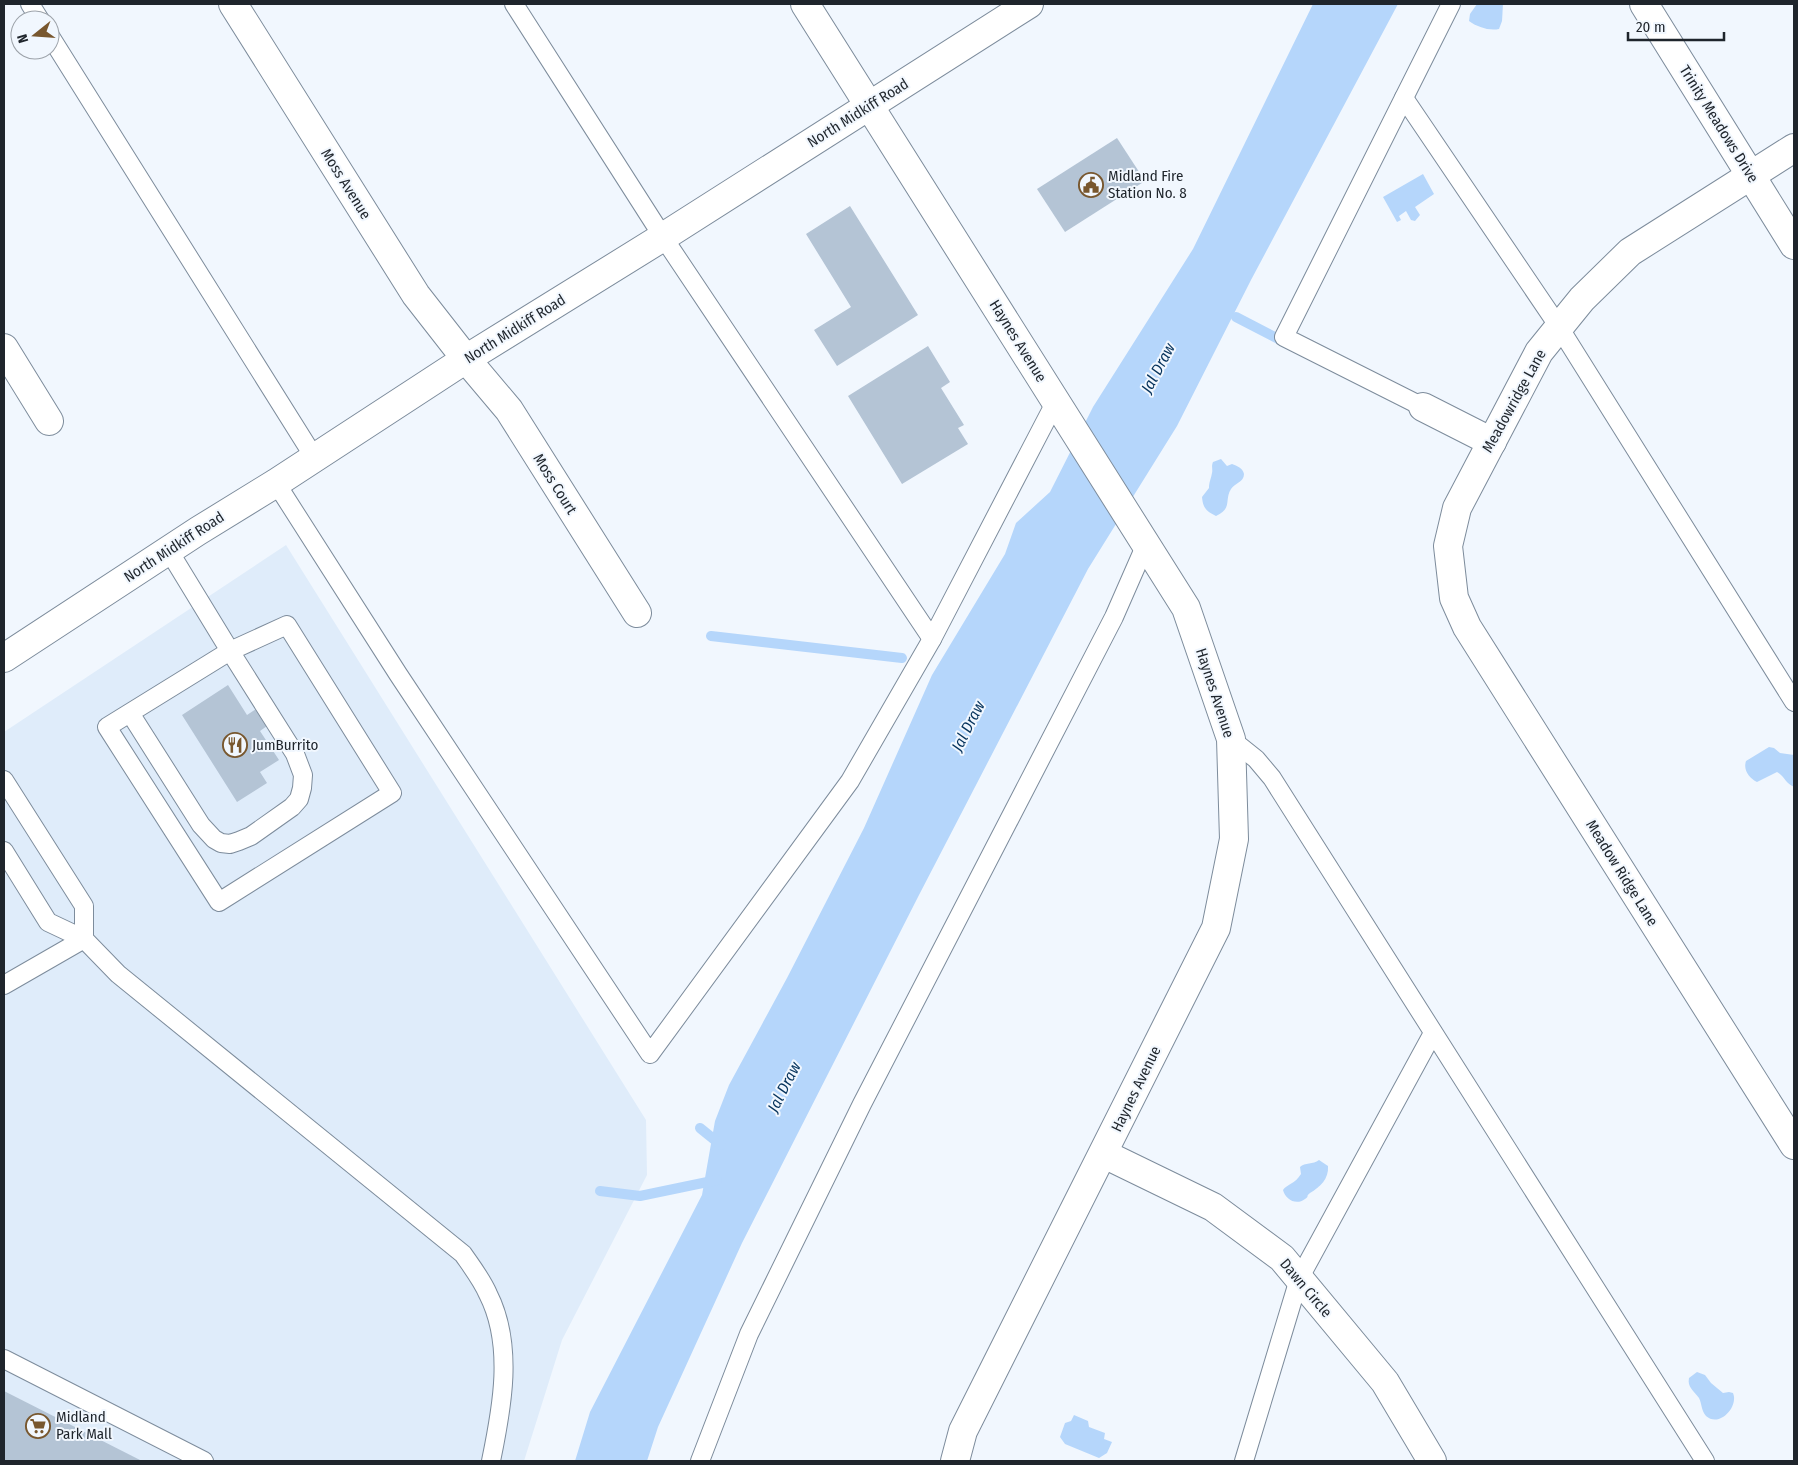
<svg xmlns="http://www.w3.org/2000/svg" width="1798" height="1465" viewBox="0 0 1798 1465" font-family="'Fira Sans Condensed',sans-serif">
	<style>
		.built { fill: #dfecfa }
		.water { fill: #b5d6fb }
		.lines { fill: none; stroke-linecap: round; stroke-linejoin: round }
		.stream { stroke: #b5d6fb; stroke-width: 10 }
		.building { fill: #b4c4d5 }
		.service-casing { stroke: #7d8c9c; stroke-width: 20 }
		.minor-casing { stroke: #7d8c9c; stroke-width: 30 }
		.tertiary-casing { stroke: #7d8c9c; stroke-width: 30 }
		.secondary-casing { stroke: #7d8c9c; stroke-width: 30 }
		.service { stroke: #fff; stroke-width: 18 }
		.minor { stroke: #fff; stroke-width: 28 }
		.tertiary { stroke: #fff; stroke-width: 28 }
		.secondary { stroke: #fff; stroke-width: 28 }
		.labels { text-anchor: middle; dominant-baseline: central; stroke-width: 4; stroke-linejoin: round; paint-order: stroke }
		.street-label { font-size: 15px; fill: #1f252c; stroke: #f1f7fe }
		.poi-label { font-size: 15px; fill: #1f252c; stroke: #f1f7fe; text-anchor: start }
		.water-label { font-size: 16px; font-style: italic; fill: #06335c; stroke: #f1f7fe }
	</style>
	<rect width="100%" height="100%" fill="#f1f7fe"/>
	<polygon class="built" points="286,545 646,1120 647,1175 562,1340 524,1461 4,1461 4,732"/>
	<g class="water">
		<polygon points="1313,4 1398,4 1251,280 1177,426 1088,569 919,895 742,1243 658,1427 647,1461 575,1461 590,1412 702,1195 715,1121 729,1085 787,978 864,828 932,675 1005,554 1016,523 1050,492 1093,407 1193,249"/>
		<path d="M1477 4H1503L1502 21 1499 29C1489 31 1477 27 1469 21L1470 14Z"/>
		<polygon points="1423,174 1434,194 1415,207 1420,215 1415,221 1411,220 1406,211 1399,216 1401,220 1397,222 1383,197"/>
		<path d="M1221 459 1227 466 1232 464C1237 466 1243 468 1244 474 1244 482 1235 483 1231 489 1224 500 1233 508 1216 516 1206 511 1203 508 1202 497L1209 488C1209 482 1211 479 1212 473 1213 469 1211 467 1213 462Z"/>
		<path d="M1769 747 1774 748 1780 753 1794 755V787C1786 784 1784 776 1777 772L1757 782C1749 778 1743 770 1746 761Z"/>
		<path d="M1319 1160 1328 1166C1329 1179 1320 1187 1310 1193 1305 1197 1310 1196 1305 1199 1296 1206 1285 1199 1283 1190 1287 1184 1295 1184 1301 1174L1300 1167C1305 1162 1313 1165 1319 1160Z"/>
		<path d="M1697 1372 1705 1375 1711 1383 1723 1393 1729 1392 1733 1393C1739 1407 1719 1428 1706 1416 1701 1410 1702 1404 1699 1398 1694 1391 1687 1387 1689 1378Z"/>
		<polygon points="1074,1415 1088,1421 1089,1427 1105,1433 1104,1439 1112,1442 1107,1453 1099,1458 1065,1444 1060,1437 1065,1423 1071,1421"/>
	</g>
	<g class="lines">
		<g class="stream">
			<polyline points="1236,317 1288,344"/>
			<polyline points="711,636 902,658"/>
			<polyline points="700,1128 721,1145"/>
			<polyline points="600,1191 640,1196 717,1180"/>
		</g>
	</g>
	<g class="building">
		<polygon points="1117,138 1145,181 1065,232 1037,189"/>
		<polygon points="850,206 918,315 837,366 814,330 851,307 806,234"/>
		<polygon points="928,346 950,382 941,388 964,425 958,428 968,444 902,484 848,396"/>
		<polygon points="228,685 247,715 256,709 267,726 260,731 279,760 260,772 267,783 237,802 182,715"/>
		<polygon points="4,1391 142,1461 4,1461"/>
	</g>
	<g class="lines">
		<defs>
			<g id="service">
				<polyline points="30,4 40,20"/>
				<polyline points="514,4 663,237 932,639 1056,401"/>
				<polyline points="50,36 314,457"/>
				<polyline points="1404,98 1559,327 1794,702"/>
				<polyline points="1423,407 1284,337 1451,4"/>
				<polyline points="276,483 398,674 650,1054 850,781 932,639"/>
				<polyline points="130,713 201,825 214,839 221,843 230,844 239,841 251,836 292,807 299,799 302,788 303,775 295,754 230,651 287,625 392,793 219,902 107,727 230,651 169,551"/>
				<polyline points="1231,739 1256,759 1272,778 1705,1461"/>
				<polyline points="4,780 84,906 84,939 48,922 4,851"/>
				<path d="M4 985 84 939 118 974 463 1254C472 1267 482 1280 488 1294 514 1345 502 1408 491 1461"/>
				<polyline points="4,1359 204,1461"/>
				<polyline points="700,1461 749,1334 862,1104 1114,617 1146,544"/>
				<polyline points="1244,1461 1299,1279 1433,1033"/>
			</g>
			<g id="minor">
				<polyline points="233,4 416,295 466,359 509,410 637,613"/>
				<polyline points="1644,4 1794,245"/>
				<polyline points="1794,148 1630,252 1582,299 1539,352 1457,508 1448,546 1454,598 1467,627 1794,1145"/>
				<polyline points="4,348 49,421"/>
				<polyline points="1423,407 1492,442"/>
				<polyline points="1104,1154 1213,1207 1282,1258 1385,1382 1432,1461"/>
			</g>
			<polyline id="tertiary" points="805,4 1186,608 1231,739 1234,839 1216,928 963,1431 955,1461"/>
			<polyline id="secondary" points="4,658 198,531 276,483 466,359 663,237 1029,4"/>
		</defs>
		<use href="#service" class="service-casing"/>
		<use href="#minor" class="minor-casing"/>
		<use href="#tertiary" class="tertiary-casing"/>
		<use href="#secondary" class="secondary-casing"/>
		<use href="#service" class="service"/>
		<use href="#minor" class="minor"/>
		<use href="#tertiary" class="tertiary"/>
		<use href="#secondary" class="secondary"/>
	</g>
	<defs>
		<symbol id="civic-ring" viewBox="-11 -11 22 22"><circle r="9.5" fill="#f1f7fe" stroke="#78572e" stroke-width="1.5"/><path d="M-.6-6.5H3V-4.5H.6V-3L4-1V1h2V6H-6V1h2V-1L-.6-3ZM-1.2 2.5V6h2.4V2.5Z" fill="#78572e"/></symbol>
		<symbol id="restaurant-ring" viewBox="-11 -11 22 22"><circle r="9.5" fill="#f1f7fe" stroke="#78572e" stroke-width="1.5"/><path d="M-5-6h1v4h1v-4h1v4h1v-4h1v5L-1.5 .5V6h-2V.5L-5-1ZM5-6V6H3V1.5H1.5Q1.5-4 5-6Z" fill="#78572e"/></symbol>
		<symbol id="supermarket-ring" viewBox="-11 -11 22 22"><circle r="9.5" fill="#f1f7fe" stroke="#78572e" stroke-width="1.5"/><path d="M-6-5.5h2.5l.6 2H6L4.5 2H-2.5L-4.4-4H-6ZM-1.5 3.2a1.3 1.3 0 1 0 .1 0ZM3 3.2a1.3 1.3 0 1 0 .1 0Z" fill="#78572e"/></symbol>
	</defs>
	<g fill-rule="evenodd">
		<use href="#civic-ring" x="1077" y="171" width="28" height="28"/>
		<use href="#restaurant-ring" x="221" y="731" width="28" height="28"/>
		<use href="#supermarket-ring" x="24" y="1412" width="28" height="28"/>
	</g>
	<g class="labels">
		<g class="street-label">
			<text transform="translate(858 113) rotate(-32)">North Midkiff Road</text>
			<text transform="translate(1719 124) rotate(58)">Trinity Meadows Drive</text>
			<text transform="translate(346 184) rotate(58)">Moss Avenue</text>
			<text transform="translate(515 329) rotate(-32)">North Midkiff Road</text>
			<text transform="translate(1018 341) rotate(58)">Haynes Avenue</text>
			<text transform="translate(1514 401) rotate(-61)">Meadowridge Lane</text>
			<text transform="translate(555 484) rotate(58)">Moss Court</text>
			<text transform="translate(174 547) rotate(-33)">North Midkiff Road</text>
			<text transform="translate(1215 693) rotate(72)">Haynes Avenue</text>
			<text transform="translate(1622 873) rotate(58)">Meadow Ridge Lane</text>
			<text transform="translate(1136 1089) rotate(-64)">Haynes Avenue</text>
			<text transform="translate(1306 1288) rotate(50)">Dawn Circle</text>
		</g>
		<g class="poi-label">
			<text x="1108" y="176">Midland Fire<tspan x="1108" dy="17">Station No. 8</tspan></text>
			<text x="252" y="745">JumBurrito</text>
			<text x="56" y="1417">Midland<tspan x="56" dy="17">Park Mall</tspan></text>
		</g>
		<g class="water-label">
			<text transform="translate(1158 368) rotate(-62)">Jal Draw</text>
			<text transform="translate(968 726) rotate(-63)">Jal Draw</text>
			<text transform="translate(784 1087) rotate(-63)">Jal Draw</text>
		</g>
	</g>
	<rect width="1798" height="1465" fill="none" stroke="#1f252c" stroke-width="10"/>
	<g transform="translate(35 35) rotate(253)"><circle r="24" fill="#f1f7fe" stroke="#9da3aa"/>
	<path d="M0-4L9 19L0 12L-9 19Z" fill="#78572e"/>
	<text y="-8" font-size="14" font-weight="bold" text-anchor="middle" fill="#1f252c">N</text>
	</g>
	<path d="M1628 32v8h96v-8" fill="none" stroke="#1f252c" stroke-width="2.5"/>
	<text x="1636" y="32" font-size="15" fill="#1f252c" stroke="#f1f7fe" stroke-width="4" paint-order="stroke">20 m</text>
</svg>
